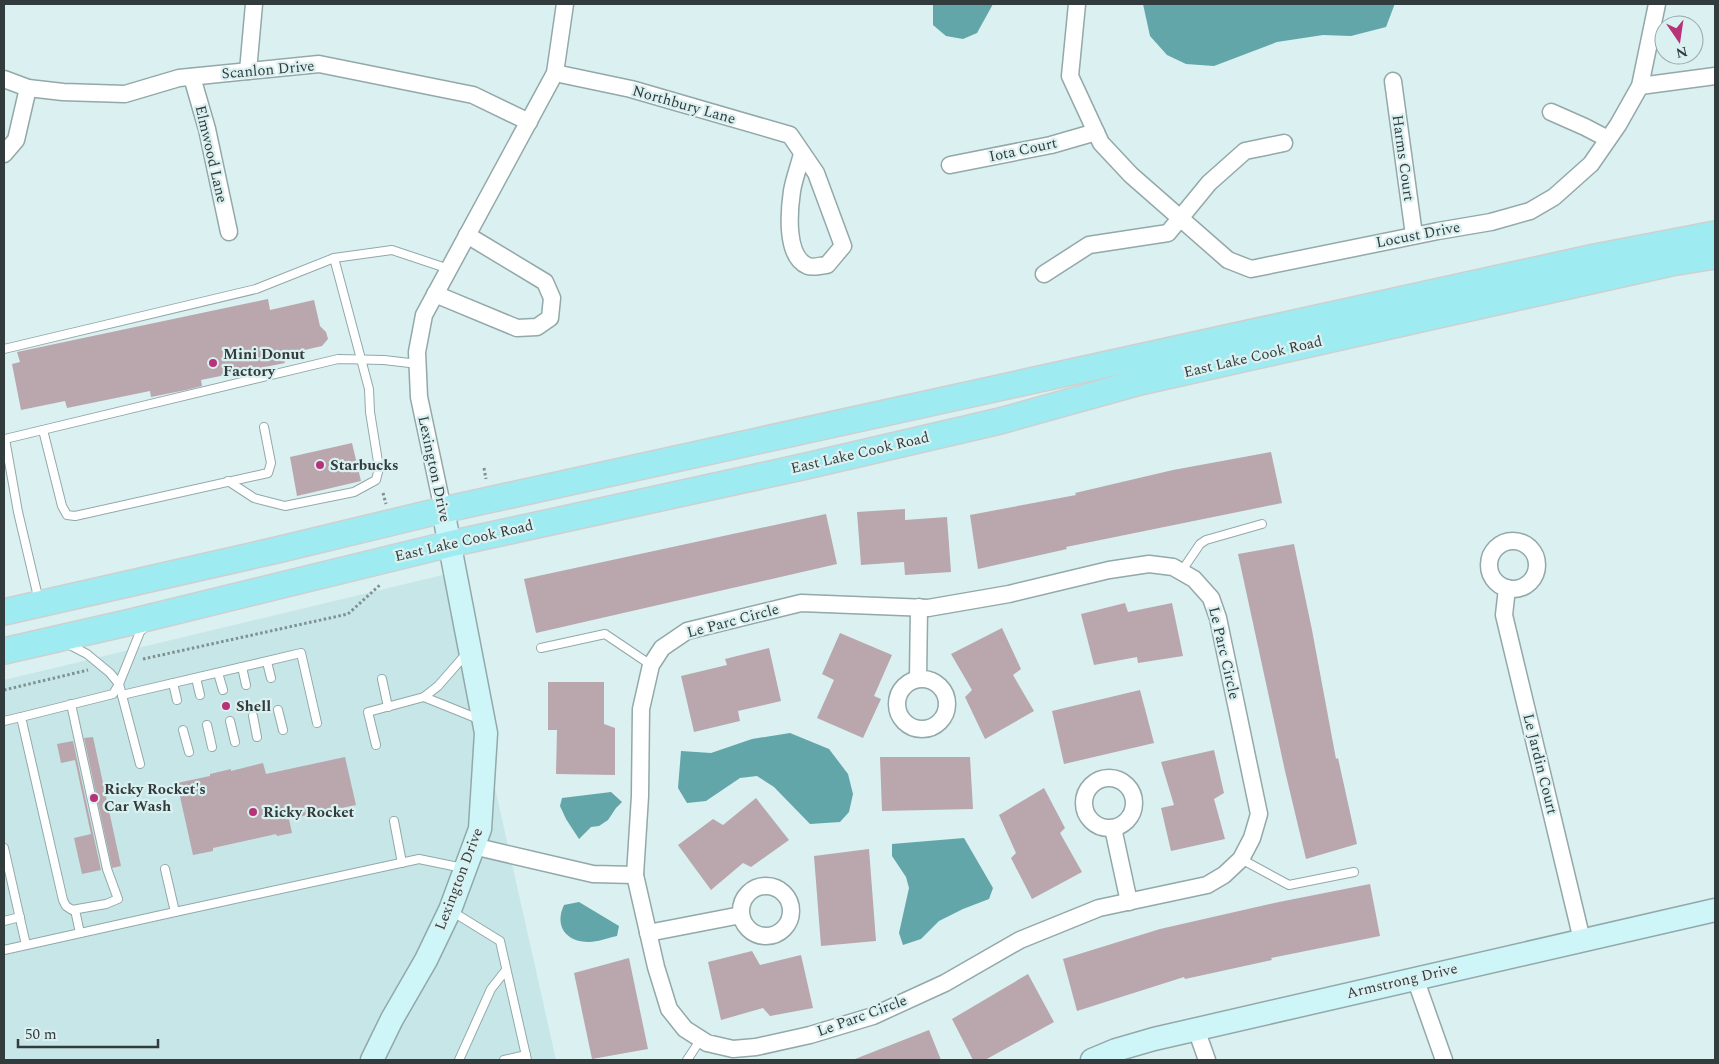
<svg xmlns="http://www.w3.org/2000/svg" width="1719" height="1064" viewBox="0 0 1719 1064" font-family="Spectral,serif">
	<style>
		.built { fill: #c6e6e7 }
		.water { fill: #62a6a9 }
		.building { fill: #b9a7ad }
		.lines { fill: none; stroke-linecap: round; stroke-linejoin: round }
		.lane-casing { stroke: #93a8a9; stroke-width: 10 }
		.street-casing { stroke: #93a8a9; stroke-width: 19 }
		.secondary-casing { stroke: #93a8a9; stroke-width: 25 }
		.primary-casing { stroke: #ced0d0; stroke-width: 28 }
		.path { stroke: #819091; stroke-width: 3; stroke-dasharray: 2.5 2.5; stroke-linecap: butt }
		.lane { stroke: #fff; stroke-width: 8 }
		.street { stroke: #fff; stroke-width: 16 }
		.secondary { stroke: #cef6f8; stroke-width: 22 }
		.primary { stroke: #9eecf1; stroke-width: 25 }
		.poi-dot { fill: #b73276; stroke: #daf0f1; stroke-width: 2 }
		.labels { text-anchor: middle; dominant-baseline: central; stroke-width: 4.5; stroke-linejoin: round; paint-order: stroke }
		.street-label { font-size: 15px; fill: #333c3c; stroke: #daf0f1 }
		.poi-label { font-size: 15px; font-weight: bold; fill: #333c3c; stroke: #daf0f1; text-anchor: start }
	</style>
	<rect width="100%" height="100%" fill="#daf0f1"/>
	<polygon class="built" points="447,574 556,1060 4,1060 4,680"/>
	<g class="water">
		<polygon points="933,4 993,4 977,33 963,39 946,36 933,25"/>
		<polygon points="1143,4 1394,4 1394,6 1386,27 1351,36 1323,35 1277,42 1214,66 1186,64 1167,55 1150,36"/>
		<polygon points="790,733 829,749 848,774 853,794 849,812 840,822 810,824 774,787 757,776 740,778 706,801 687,803 678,788 681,751 711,753 752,739"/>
		<polygon points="611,792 622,802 616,808 608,820 599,826 591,827 579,839 566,819 560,806 562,798"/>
		<polygon points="964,838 993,888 989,899 963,909 939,921 921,939 903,945 899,933 909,888 906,877 892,856 892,844"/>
		<path d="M579 902 619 926 617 936C608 938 597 942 589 942 566 942 554 926 564 905Z"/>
	</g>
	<g class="building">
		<polygon points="268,299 270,310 314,300 320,326 326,332 328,339 322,346 283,355 285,363 201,380 202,386 186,390 151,397 150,391 67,408 65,401 21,410 12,364 20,362 17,352"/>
		<polygon points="352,443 361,481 297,496 290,457"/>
		<polygon points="1271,452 1282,503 1066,547 1067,549 978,569 970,515 1076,495 1075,493 1173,470"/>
		<polygon points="905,509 905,520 947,517 951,572 905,575 904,562 861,565 857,512"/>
		<polygon points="826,514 837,564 536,633 524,579"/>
		<polygon points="1294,544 1312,630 1336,759 1338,758 1357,844 1306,859 1285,771 1238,554"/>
		<polygon points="1125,603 1128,612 1172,603 1183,656 1138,663 1137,657 1094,665 1081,614"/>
		<polygon points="1002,628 1021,669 1013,675 1034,711 985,739 965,697 972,690 951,654"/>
		<polygon points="840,633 892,655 874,696 881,699 863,738 817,718 834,680 822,674"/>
		<polygon points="769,648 781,701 738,711 740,721 694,732 681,676 727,665 725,659"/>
		<polygon points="548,682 604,682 604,724 615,728 615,775 556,774 557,730 548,730"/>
		<polygon points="1140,690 1154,743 1064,764 1052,711"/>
		<polygon points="93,737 121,866 112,868 84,738"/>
		<polygon points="73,741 101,870 82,874 74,838 91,834 75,760 61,763 57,744"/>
		<polygon points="1214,750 1224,793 1214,799 1225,839 1171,851 1161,808 1174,805 1161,762"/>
		<polygon points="345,757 356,805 289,819 292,833 277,836 276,834 213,848 213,851 193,855 177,783 210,776 210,774 231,769 231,771 263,763 266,774"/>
		<polygon points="880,757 970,757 973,809 882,811"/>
		<polygon points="1044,788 1065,828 1060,833 1082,872 1032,899 1011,858 1016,853 999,815"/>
		<polygon points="756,798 789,840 751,867 743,863 711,890 678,845 713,819 723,825"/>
		<polygon points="869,849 876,941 821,946 814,856"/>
		<polygon points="1370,884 1380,936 1271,958 1272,960 1185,979 1184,977 1077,1011 1063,959 1160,929 1279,902"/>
		<polygon points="752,951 760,965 801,955 813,1008 770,1016 763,1008 721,1020 708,962"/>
		<polygon points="629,958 648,1049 592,1059 574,973"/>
		<polygon points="1028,974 1054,1022 985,1060 973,1060 952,1019"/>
		<polygon points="929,1030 941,1060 855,1060 855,1059"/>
	</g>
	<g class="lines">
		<defs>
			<g id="lane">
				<polyline points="4,349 256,289 334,258 392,250 449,269"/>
				<polyline points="43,430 62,506 67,515 75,516 268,473 271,463 264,427"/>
				<polyline points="228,481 254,498 285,506 354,492 376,480 379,468 370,412 369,389 334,258"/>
				<polyline points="1181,572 1200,544 1206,540 1262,524"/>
				<polyline points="39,601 18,512 5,439 338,359 384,360 418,364"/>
				<polyline points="66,643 87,654 110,673 119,684 140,764"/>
				<polyline points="541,648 605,634 651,665"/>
				<polyline points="267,662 271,678"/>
				<polyline points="242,667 246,685"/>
				<polyline points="218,673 223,690"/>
				<polyline points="196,678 200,695"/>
				<polyline points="382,679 388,707"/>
				<polyline points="173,683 177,700"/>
				<polyline points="122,695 301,653 317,723"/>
				<polyline points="424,697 481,720"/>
				<polyline points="71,704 107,869 118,899 106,904 72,910 66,906 63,900 21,717 113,694 119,684 140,632 146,626"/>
				<polyline points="278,710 283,730"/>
				<polyline points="253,716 257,737"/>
				<polyline points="4,721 21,717"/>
				<polyline points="230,721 235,742"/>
				<polyline points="207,725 212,747"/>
				<polyline points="183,730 189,752"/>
				<polyline points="376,745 368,712 424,697 438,686 466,654"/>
				<polyline points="394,821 402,863"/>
				<polyline points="4,848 26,945"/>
				<polyline points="1241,859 1289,885 1354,872"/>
				<polyline points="165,869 175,912 419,859 463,868"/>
				<polyline points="75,910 80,933"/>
				<polyline points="453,912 500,941 527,1060"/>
				<polyline points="4,921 20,917"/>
				<polyline points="4,950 175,912"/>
				<polyline points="459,1060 491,989 506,970"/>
				<polyline points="504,1060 526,1055"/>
				<polyline points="687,1060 701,1039"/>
			</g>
			<g id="street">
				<polyline points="1077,4 1070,76 1101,143 1131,175 1228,260 1251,269 1438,231 1491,222 1530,211 1554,197 1591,164 1618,125 1640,86 1657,4"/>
				<polyline points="248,71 254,4"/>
				<path d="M555 73 631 89 790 135 816 173 843 246 827 265C822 265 813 268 808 266 785 257 789 211 792 191 794 179 799 166 802 154"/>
				<polyline points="192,77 207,129 229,232"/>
				<polyline points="4,79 28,88 63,92 125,94 179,78 319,64 473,95 529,122"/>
				<polyline points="1393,81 1414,235"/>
				<polyline points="1640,86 1715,76"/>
				<polyline points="1551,112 1585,127 1608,139"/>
				<polyline points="4,154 16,140 28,88"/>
				<polyline points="950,165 1051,145 1096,132"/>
				<polyline points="1044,274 1089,245 1168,233 1209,183 1245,151 1284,143"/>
				<polyline points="435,294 517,328 537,327 550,318 552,298 545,282 467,235"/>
				<polyline points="443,510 419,397 417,352 424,315 555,73 565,4"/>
				<circle cx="1513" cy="565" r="24"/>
				<polygon points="1149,564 1173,567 1194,579 1211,598 1218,618 1259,814 1252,838 1241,859 1224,875 1207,885 1099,908 1020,940 945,983 873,1016 810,1035 756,1047 733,1049 707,1043 685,1029 669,1009 656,967 635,875 640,796 641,709 651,665 662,648 687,631 801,603 928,608 1009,594 1109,570"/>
				<polyline points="1507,588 1504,615 1582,940"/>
				<circle cx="922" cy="704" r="25"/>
				<polyline points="918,679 919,607"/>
				<circle cx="1109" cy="803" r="25"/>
				<polyline points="1113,828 1129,902"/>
				<polyline points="473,846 593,874 635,875"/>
				<circle cx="766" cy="911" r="25"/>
				<polyline points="648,933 741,915"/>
				<polyline points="1415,978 1444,1060"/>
				<polyline points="1196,1029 1207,1060"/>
			</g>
			<g id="secondary">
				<polyline points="372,1060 392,1019 426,960 450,910 480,829 486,733 443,510"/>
				<polyline points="1092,1060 1116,1050 1154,1039 1715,910"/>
			</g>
			<g id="primary">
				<polyline points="4,612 277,550 443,510 1595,257 1715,234"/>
				<polyline points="4,651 131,622 450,544 802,467 1000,421 1140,382 1671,263 1715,256"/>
			</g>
		</defs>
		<use href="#lane" class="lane-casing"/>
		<use href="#street" class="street-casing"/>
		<use href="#secondary" class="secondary-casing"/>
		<use href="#primary" class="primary-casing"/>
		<g class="path">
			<polyline points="484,468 486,479"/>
			<polyline points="383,493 386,504"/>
			<polyline points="143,659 348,614 381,584"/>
			<polyline points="4,690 88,670"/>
		</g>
		<use href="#lane" class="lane"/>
		<use href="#street" class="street"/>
		<use href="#secondary" class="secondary"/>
		<use href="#primary" class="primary"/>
	</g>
	<g class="poi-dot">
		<circle cx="213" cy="363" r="5"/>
		<circle cx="320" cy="465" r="5"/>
		<circle cx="226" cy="706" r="5"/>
		<circle cx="94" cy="798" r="5"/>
		<circle cx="253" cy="812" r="5"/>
	</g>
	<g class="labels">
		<g class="street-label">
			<text transform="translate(268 70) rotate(-5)">Scanlon Drive</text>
			<text transform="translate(684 105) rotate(16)">Northbury Lane</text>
			<text transform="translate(1023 150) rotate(-12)">Iota Court</text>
			<text transform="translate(211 154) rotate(77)">Elmwood Lane</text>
			<text transform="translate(1403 158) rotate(82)">Harms Court</text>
			<text transform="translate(1418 235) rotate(-11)">Locust Drive</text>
			<text transform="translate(1253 357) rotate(-13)">East Lake Cook Road</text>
			<text transform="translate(860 453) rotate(-13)">East Lake Cook Road</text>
			<text transform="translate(434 469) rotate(78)">Lexington Drive</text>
			<text transform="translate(464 541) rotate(-13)">East Lake Cook Road</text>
			<text transform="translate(733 621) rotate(-15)">Le Parc Circle</text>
			<text transform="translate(1224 653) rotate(77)">Le Parc Circle</text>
			<text transform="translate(1540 764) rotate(76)">Le Jardin Court</text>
			<text transform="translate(459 879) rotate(-69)">Lexington Drive</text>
			<text transform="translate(1402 981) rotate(-13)">Armstrong Drive</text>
			<text transform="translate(862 1016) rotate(-20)">Le Parc Circle</text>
		</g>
		<g class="poi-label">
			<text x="223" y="354">Mini Donut<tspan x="223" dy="17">Factory</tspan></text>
			<text x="330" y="465">Starbucks</text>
			<text x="236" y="706">Shell</text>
			<text x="104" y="789">Ricky Rocket's<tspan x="104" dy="17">Car Wash</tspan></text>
			<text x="263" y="812">Ricky Rocket</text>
		</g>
	</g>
	<rect width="1719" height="1064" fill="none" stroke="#333c3c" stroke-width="10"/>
	<g transform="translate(1679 40) rotate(167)"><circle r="24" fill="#daf0f1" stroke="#97a8a9"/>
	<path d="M0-4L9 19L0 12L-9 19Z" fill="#b73276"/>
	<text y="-8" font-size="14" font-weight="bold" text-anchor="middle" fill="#333c3c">N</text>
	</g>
	<path d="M18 1039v8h140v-8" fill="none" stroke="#333c3c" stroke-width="2.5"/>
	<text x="25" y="1039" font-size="15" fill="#333c3c" stroke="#daf0f1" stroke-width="4" paint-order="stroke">50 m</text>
</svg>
